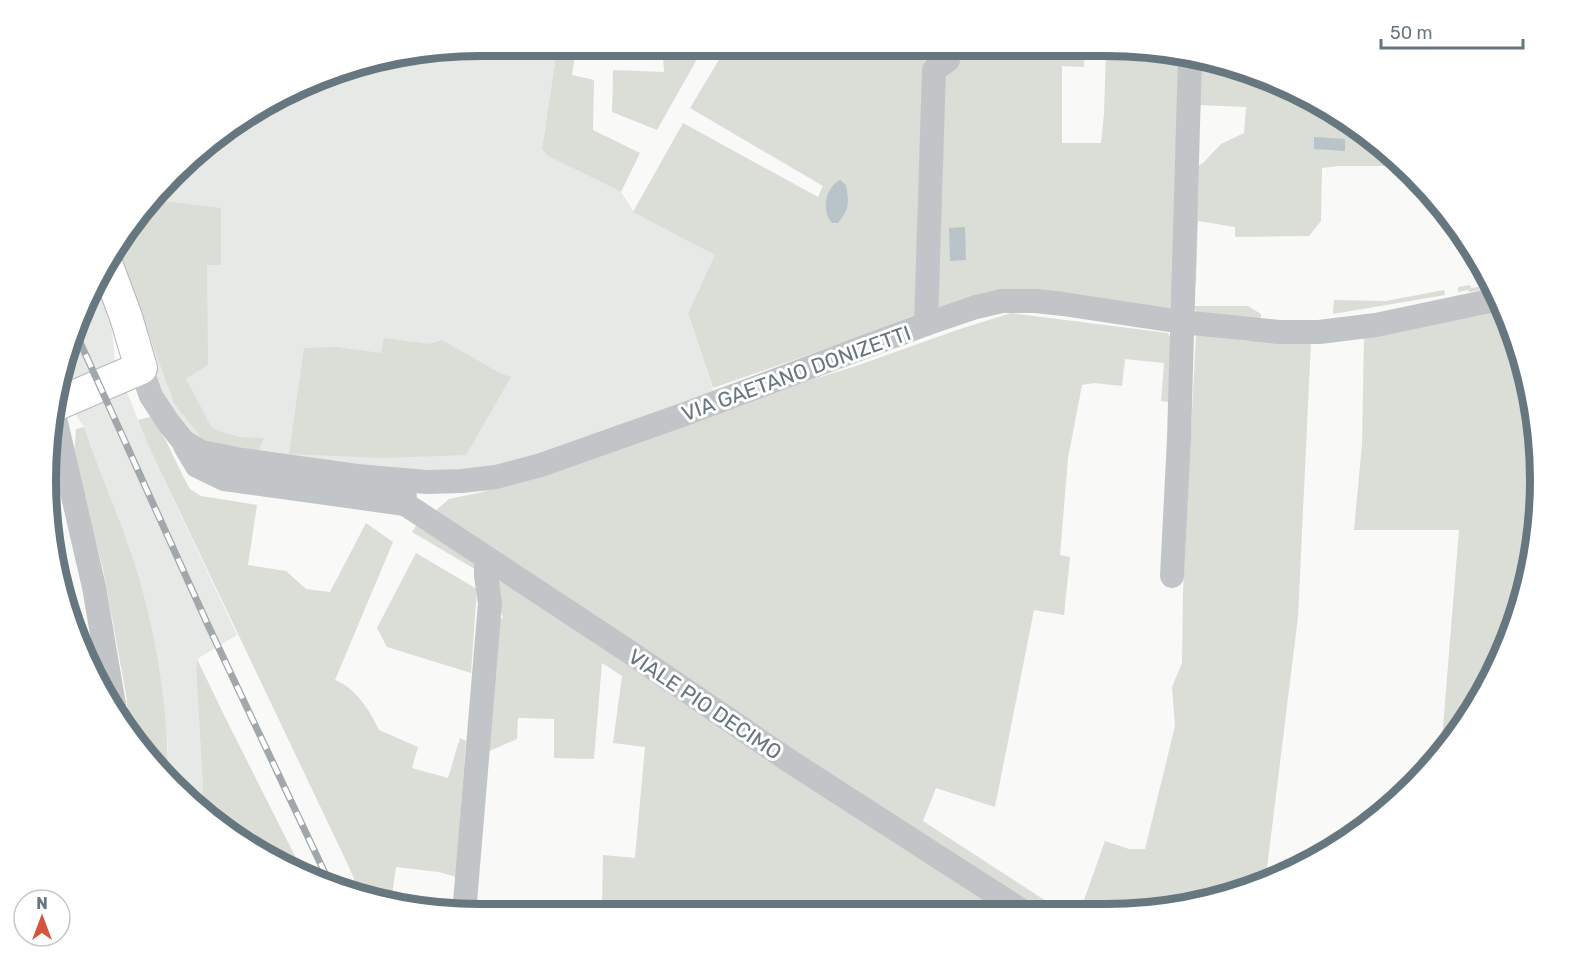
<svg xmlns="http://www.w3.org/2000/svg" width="1585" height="960" viewBox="0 0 1585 960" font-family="Rubik,sans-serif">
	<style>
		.built { fill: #e7e9e7 }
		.green { fill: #daded7; fill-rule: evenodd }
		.water { fill: #b8c4c7 }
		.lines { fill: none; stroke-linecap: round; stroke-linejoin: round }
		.major-casing { stroke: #b2b8bb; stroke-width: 34 }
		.minor { stroke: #c1c5c8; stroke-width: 24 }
		.major { stroke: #fff; stroke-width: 32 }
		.rail-casing { stroke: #a1a8ac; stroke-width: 7 }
		.rail { stroke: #fff; stroke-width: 4.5; stroke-dasharray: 14; stroke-linecap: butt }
		.labels { text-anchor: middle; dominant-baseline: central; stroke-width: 6; stroke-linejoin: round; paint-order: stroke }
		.street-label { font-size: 21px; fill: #66777f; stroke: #fff }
		.rim { fill: none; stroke: #66777f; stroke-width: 8 }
	</style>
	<rect width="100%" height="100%" fill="#f9f9f7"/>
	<g class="built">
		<polygon points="480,45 547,45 556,56 542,149 548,156 621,192 634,212 716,254 688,313 717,402 462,481 183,441 106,263 119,238 215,135 340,68"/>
		<polygon points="98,279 110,308 115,362 147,443 237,635 197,659 196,669 203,787 199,805 168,776 168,747 161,682 150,625 132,556 84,427 60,391 68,341"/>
	</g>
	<g class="green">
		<polygon points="583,45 705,45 657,130 612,112 613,70 664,72 663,55 575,56 572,75 594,80 593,130 640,153 621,192 548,156 542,149 556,56"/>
		<path d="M728 45 1134 46 1183 56 1172 312 979 294 912 316 862 336 713 388 688 313 715 255 633 212 683 123 818 197 823 186 690 108ZM1085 49 1106 50 1104 114 1101 143H1062V66L1084 67Z"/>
		<polygon points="1199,59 1245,68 1347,119 1393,156 1393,166 1339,166 1322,168 1321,221 1309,236 1235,237 1235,227 1198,221 1196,283 1188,282 1192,169 1203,163 1221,144 1244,133 1246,107 1198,105"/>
		<polygon points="154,200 221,208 221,265 207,265 208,365 186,379 212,428 238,437 264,438 258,451 205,443 174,403 116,244 119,238"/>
		<polygon points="1470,285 1471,288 1491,285 1493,288 1469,292 1468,290 1458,292 1458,287"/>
		<polygon points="1444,290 1445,295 1333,314 1334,300 1386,301"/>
		<polygon points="1193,306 1248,306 1261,314 1261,320 1198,314"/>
		<polygon points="1503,307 1507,314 1532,395 1540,480 1532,565 1507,647 1466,722 1441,751 1459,530 1354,530 1362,444 1364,336"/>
		<polygon points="1011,313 1168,333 1176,349 1174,403 1161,401 1164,363 1125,359 1122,386 1094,383 1082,385 1068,458 1060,555 1070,557 1064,615 1034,610 995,807 936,788 923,821 1066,914 622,914 622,908 602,909 603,855 635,858 645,747 613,743 622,676 602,663 594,759 554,758 554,719 518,718 517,739 485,753 492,622 503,618 496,597 495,581 412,532 422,516 434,512 449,499 482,492 569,466 788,387 856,366 957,330"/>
		<polygon points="1196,334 1246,341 1311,341 1298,617 1267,868 1290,871 1244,892 1134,914 1079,914 1105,841 1129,849 1145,849 1175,726 1172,687 1182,663 1183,592"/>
		<polygon points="384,338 430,344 442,340 500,373 511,377 466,455 383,458 289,454 304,348 337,347 381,353"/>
		<path d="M154 416 183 476 190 489 201 496 257 505 248 565 286 571 306 589 330 592 366 523 393 542 335 680C356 688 370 711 379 730L418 747 412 768 448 778 460 738 466 741 456 877 439 872 396 867 391 902 361 896 349 867 147 443 138 420Z"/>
		<path d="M84 427C99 470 117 512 132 556 155 626 168 702 168 776L135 745 130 735 126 694 103 569 74 458 76 429Z"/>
		<polygon points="416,553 477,589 471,673 387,647 377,628"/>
		<polygon points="197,659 225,717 304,874 238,841 199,805 203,787 196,669"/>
	</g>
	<g class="water">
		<polygon points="1314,137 1345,139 1345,151 1314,149"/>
		<path d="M840 180 846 185C849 203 850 208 838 223H832C821 210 825 188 840 180Z"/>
		<polygon points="965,227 966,260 950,261 949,228"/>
	</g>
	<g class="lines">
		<defs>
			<polyline id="major" points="57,404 141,368 126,317 106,263"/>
		</defs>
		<use href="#major" class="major-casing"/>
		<g class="minor">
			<polyline points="926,324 934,70 948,60"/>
			<polyline points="141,368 151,396 168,422 183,441 201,452 242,460 357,476 427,482 462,481 496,477 541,465 685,414 926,324 976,307 1002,301 1036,301 1063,304 1182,322 1279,332 1319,332 1376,325 1499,299"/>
			<polyline points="55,418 94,587 114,705"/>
			<polyline points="185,446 197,466 224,479 405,504"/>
			<polyline points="404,480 405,504 631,653 791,762 1027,914"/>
			<polyline points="1172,576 1179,439 1190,57"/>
			<polyline points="464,914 490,603 486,576 486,558"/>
		</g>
		<use href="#major" class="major"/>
		<defs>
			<polyline id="rail" points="74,329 207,623 332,888"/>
		</defs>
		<use href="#rail" class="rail-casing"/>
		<use href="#rail" class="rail"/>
	</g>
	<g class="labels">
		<g class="street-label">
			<text transform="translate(796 373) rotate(-20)">VIA GAETANO DONIZETTI</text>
			<text transform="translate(705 704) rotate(34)">VIALE PIO DECIMO</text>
		</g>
	</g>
	<path d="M0 0H1585V960H0ZM480 56H1106A424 424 0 0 1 1530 480V480A424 424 0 0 1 1106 904H480A424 424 0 0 1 56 480V480A424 424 0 0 1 480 56Z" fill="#fff" fill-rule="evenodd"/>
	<path class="rim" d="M480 56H1106A424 424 0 0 1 1530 480V480A424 424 0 0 1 1106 904H480A424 424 0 0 1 56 480V480A424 424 0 0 1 480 56Z"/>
	<g transform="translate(42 918)"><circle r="28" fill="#ffffff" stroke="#c2c9cc" stroke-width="1.5"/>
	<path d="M0-4.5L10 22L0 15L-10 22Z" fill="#d4543d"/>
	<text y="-9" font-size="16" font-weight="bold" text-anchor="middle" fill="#66777f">N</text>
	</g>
	<path d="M1381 39v9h142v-9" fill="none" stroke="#66777f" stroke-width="3"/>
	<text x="1390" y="39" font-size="18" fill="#66777f" stroke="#ffffff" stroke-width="4.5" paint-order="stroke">50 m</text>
</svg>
